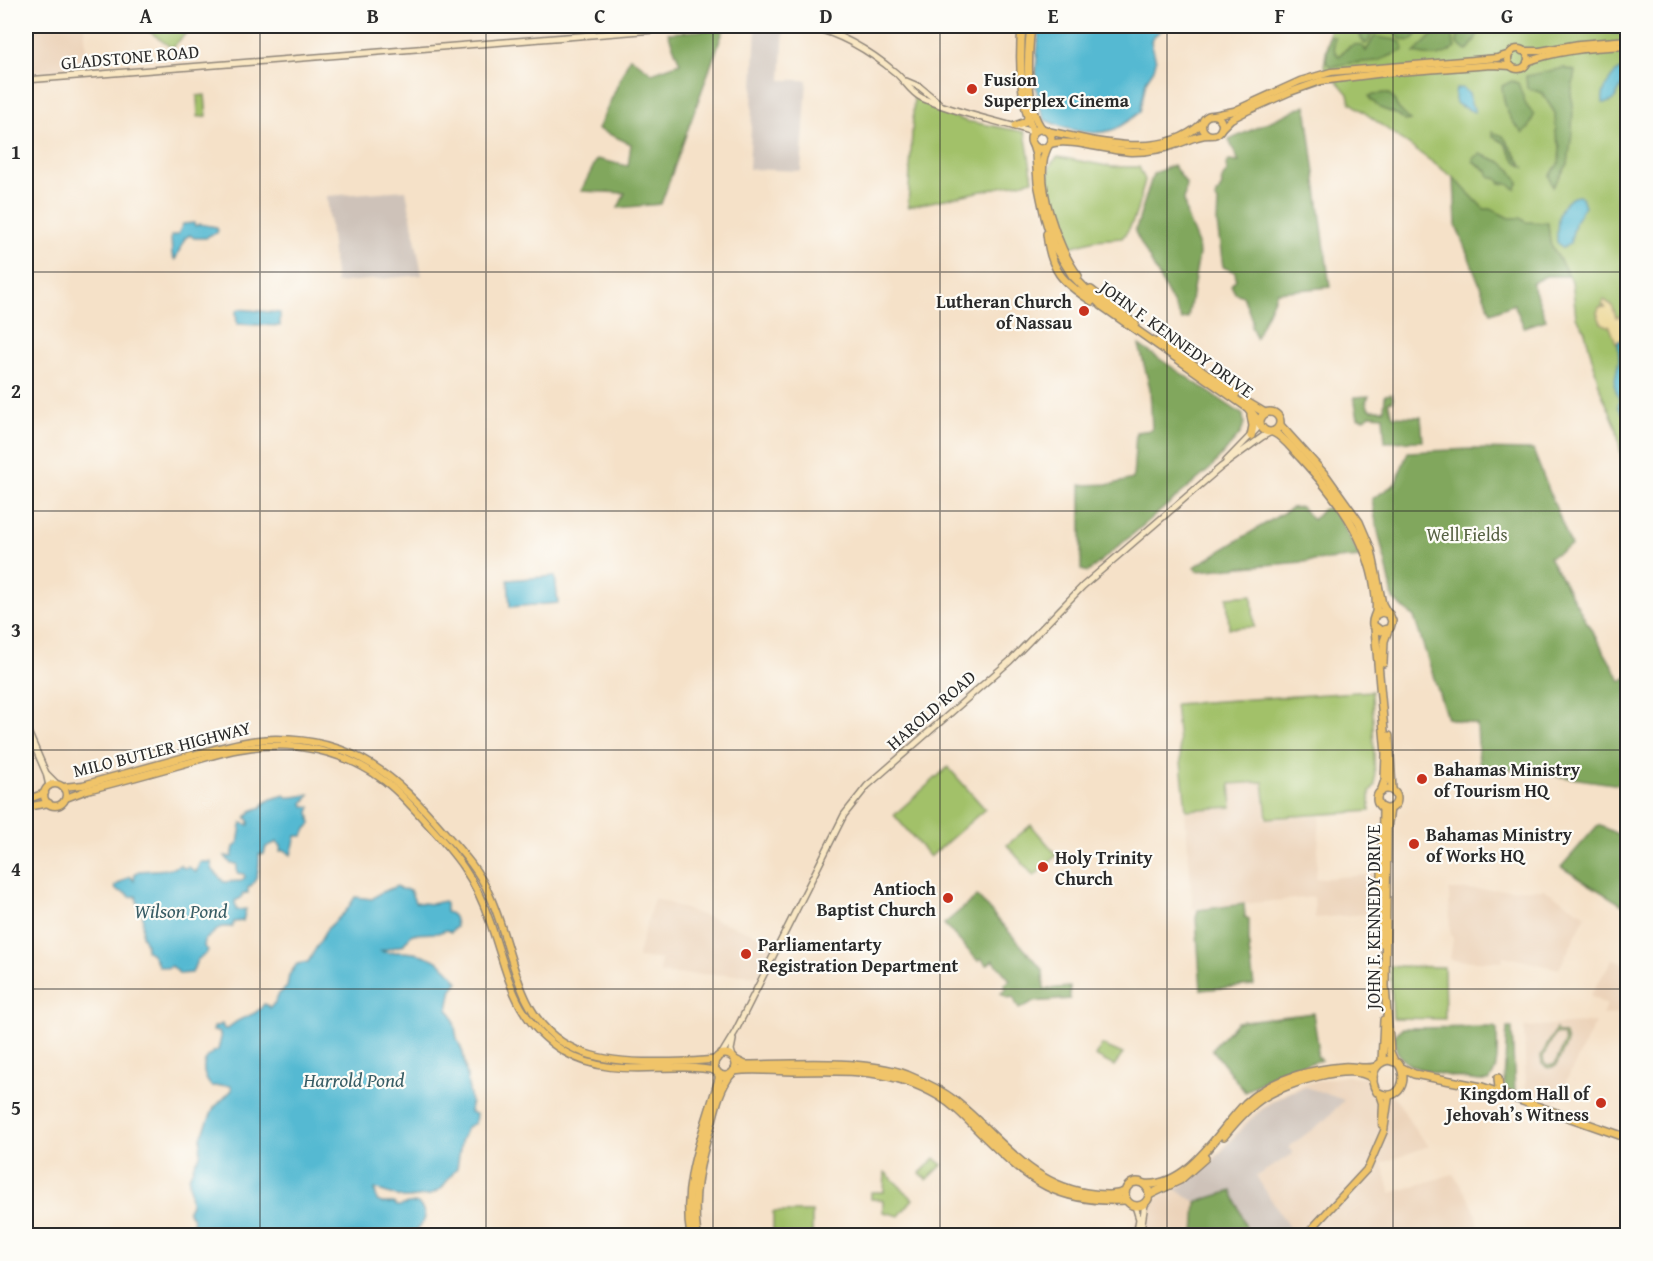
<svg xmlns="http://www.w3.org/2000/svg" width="1653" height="1261" viewBox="0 0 1653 1261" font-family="'Gentium Book Plus',serif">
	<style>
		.built { fill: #ecd3b9 }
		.industrial { fill: #cec2b9 }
		.green { fill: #a2c169; stroke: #66764a; stroke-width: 1.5; fill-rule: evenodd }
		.forest { fill: #81a75d; stroke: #566944; stroke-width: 1.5 }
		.sand { fill: #eeda9e; stroke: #8c8264; stroke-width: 1.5 }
		.water { fill: #54b9d2; stroke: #40727e; stroke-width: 1.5 }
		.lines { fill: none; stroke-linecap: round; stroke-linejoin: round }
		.secondary-casing { stroke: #90867a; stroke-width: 8 }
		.primary-casing { stroke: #90867a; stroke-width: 9 }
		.trunk-casing { stroke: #90867a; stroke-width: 10 }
		.secondary { stroke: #f9e7c3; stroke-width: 5 }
		.primary { stroke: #f0c469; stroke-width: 6 }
		.trunk { stroke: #f0c469; stroke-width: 7 }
		.grid { fill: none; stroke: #2b2b2b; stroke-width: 1.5; stroke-opacity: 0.55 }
		.poi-dot { fill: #c8321e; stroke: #fdfcf7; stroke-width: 2 }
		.labels { text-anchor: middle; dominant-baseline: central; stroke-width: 4.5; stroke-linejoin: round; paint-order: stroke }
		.street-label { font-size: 18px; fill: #2b2b2b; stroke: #fdfcf7 }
		.poi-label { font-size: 18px; font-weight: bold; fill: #2b2b2b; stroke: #fdfcf7; text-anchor: start }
		.park-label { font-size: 18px; fill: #556041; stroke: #fdfcf7 }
		.water-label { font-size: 20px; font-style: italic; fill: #395d65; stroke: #fdfcf7 }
		.neatline { fill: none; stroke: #2b2b2b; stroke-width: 2 }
		.grid-label { font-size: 20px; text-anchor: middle; font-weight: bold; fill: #2b2b2b }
	</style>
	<rect width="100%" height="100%" fill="#fdfcf7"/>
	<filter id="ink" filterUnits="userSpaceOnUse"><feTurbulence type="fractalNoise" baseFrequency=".0167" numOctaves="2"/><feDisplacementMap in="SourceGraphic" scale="12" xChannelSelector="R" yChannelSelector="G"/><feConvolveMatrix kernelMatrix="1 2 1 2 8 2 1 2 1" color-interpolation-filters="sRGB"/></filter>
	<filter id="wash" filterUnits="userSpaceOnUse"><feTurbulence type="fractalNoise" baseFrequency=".008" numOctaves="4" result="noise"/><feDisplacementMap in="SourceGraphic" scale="24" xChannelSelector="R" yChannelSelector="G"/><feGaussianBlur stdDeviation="1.35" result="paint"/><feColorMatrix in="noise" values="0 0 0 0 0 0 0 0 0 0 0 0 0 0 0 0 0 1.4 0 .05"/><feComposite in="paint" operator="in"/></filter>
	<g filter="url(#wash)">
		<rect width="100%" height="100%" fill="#f5e1c8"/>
		<g class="built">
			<polygon points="26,26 84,26 88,68 26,72"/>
			<polygon points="1262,783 1265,819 1320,817 1316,879 1379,874 1379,913 1315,918 1314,897 1193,909 1185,812 1232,808 1232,785"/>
			<polygon points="1544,889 1586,915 1559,969 1503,956 1502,962 1450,960 1453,939 1450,932 1449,890"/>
			<polygon points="654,898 775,941 759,975 660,974 660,959 637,958"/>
			<polygon points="1613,958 1627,967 1627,995 1617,1014 1602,1015 1607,1005 1590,996"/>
			<polygon points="1596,1022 1555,1103 1526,1097 1524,1027"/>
			<polygon points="1346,1076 1363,1077 1379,1084 1397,1100 1415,1130 1429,1146 1382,1163 1391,1193 1453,1174 1469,1198 1477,1215 1479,1235 1128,1236 1133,1226 1155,1198 1175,1189 1195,1176 1212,1160 1247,1119 1269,1102 1304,1084"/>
		</g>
		<g class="industrial">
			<polygon points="756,26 784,26 781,80 807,80 801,171 749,169"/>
			<polygon points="406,190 422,275 336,283 327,196"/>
			<polygon points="1306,1087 1344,1100 1326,1119 1289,1147 1293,1154 1256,1176 1294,1235 1251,1235 1232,1191 1196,1202 1176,1190 1213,1161 1250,1120 1269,1104 1288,1093"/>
		</g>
		<g class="green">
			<polygon points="142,26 193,26 172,48"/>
			<polygon points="1330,26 1627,26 1627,487 1616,426 1601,392 1584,328 1576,317 1572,281 1550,243 1546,225 1525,225 1484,211 1454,178 1350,102 1348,94 1324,66"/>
			<polygon points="205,95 207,116 198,117 197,96"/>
			<polygon points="914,96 935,110 966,121 1025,132 1033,180 908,207"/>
			<path d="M1058 157 1113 167H1139L1145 180C1140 199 1136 223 1122 238L1095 240 1066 248C1059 234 1044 177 1051 164 1053 161 1056 159 1058 157Z"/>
			<polygon points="1252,595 1254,627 1229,628 1227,597"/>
			<polygon points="1372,691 1375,785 1370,792 1370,811 1267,818 1263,782 1230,784 1232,807 1186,810 1175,704"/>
			<polygon points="948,767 985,809 930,857 894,815"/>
			<polygon points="1031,825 1057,855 1034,876 1007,845"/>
			<polygon points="1390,966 1444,967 1445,1019 1393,1018"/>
			<path d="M1556 1029 1557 1032 1565 1034 1567 1043 1556 1066 1548 1068 1542 1064 1541 1056ZM1555 1034 1563 1035 1565 1042 1555 1064 1548 1066 1544 1063 1543 1057Z"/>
			<polygon points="1102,1045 1123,1054 1114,1066 1095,1056"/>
			<polygon points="935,1158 942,1165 927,1180 920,1173"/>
			<polygon points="885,1172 913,1199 899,1216 883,1212 883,1200 871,1199 871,1192 884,1192"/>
			<rect x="773" y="1212" width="39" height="23"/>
		</g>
		<g class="forest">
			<path d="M1363 26H1370C1372 32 1372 41 1365 44L1360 36Z"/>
			<path d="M1393 26H1418V33L1413 40C1402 42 1395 38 1393 26Z"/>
			<path d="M1442 26H1454L1452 38 1455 48C1439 59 1432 57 1414 53Z"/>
			<path d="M1459 26H1483C1476 33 1475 45 1466 51L1457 44Z"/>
			<polygon points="724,29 661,204 618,208 625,193 581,191 597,159 628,166 631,144 598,129 630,57 652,73 680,63 668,33"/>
			<path d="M1329 36 1335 37C1333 45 1333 51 1339 56 1346 48 1352 43 1362 45L1366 51 1375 36C1386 41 1392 36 1402 43L1404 50 1378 61 1351 63 1331 67 1326 62Z"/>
			<polygon points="1564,68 1575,71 1571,95 1573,104 1572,132 1568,164 1553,187 1549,176 1559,163 1560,146 1556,134 1555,113 1542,93 1527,88 1526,76"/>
			<path d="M1512 81 1518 83 1526 105 1534 115 1529 128 1523 133C1509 121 1503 104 1502 86Z"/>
			<path d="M1384 93C1395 95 1393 100 1398 108 1401 112 1407 117 1410 120L1405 121 1398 115 1380 108 1370 99 1369 96Z"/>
			<path d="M1306 105 1330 287 1277 292 1256 338 1251 326 1252 320 1243 296 1235 293 1231 285 1236 279 1235 272 1223 267 1217 223 1218 202 1215 198 1222 186C1220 181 1223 176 1227 172L1226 164 1229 161 1239 162 1229 140Z"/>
			<path d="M1492 132 1503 136 1524 167C1515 163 1511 153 1506 145 1503 141 1497 139 1493 137Z"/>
			<polygon points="1480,154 1501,162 1510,169 1519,182 1515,189 1508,184 1500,183 1497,179 1489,176 1487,171 1473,161 1473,158"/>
			<polygon points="1173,165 1186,183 1184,200 1187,217 1198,244 1199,254 1188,318 1182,320 1135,232 1153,174"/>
			<polygon points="1454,178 1484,209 1491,209 1509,218 1520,218 1526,222 1548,223 1550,243 1569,276 1546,276 1532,283 1546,320 1524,327 1514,304 1491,313 1456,225"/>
			<polygon points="1139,345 1243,415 1244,423 1241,433 1210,469 1088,572 1081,570 1081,485 1113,484 1133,479 1136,432 1152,430 1150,388"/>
			<polygon points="1392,394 1393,401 1388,402 1393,416 1421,417 1423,441 1385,442 1383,416 1370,415 1365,419 1358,418 1354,397 1369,396 1366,401 1368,407 1372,410 1384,410 1385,395"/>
			<path d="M1471 449 1533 450 1571 546 1549 557 1621 681 1627 677V786L1479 765 1477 725 1447 718 1414 617 1393 599C1388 564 1376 533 1372 499L1395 484 1408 452Z"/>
			<polygon points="1301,507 1313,520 1323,509 1334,507 1360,557 1197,571 1194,567 1291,508"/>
			<polygon points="1598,825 1624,837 1627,835 1627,908 1561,867"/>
			<polygon points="977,896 1043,970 1044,989 1070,987 1070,999 1033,1002 1019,1009 1013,997 1008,998 1001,993 1007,989 1004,985 1010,980 993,960 987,965 981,958 978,961 944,924"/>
			<polygon points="1244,904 1245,917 1249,919 1249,950 1254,985 1201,990 1196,918 1198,910"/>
			<polygon points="1313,1013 1318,1045 1317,1056 1321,1060 1278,1072 1245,1092 1212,1049 1237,1022"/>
			<path d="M1494 1027 1497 1030C1497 1045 1500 1072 1488 1081 1476 1082 1463 1078 1451 1076 1426 1071 1391 1068 1395 1034L1402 1028Z"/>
			<polygon points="1507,1028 1512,1028 1515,1093 1506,1089 1504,1082"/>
			<polygon points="1232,1191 1249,1234 1247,1236 1194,1235 1196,1202"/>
		</g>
		<polygon class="sand" points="1604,300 1612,305 1616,317 1620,316 1627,323 1626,344 1624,341 1619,341 1618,344 1616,343 1610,327 1601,323 1597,313 1599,307 1605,307 1602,304"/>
		<g class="water">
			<path d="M1039 26H1167L1154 36 1151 41 1156 61 1154 69 1146 81 1140 112C1132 118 1122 127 1112 130 1091 137 1064 129 1045 120 1030 92 1038 56 1039 26Z"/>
			<polygon points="1606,26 1627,26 1627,31 1622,33 1612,33"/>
			<path d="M1627 67V80C1617 87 1618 104 1603 103 1601 89 1613 70 1627 67Z"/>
			<path d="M1462 88 1469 93 1471 104 1475 110 1474 112C1459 104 1452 108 1456 89Z"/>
			<path d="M1578 196 1582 197 1585 206 1576 220 1570 243 1563 248 1557 242C1557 224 1556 200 1578 196Z"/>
			<polygon points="194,223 195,226 200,224 216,227 218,230 217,233 210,235 206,238 194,238 190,235 185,238 175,260 172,255 171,236 178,234 183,224"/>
			<polygon points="239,309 280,313 280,326 237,324 236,312"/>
			<polygon points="1621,340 1627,347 1627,419 1618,407 1619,400 1614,384 1619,360 1618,342"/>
			<polygon points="555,576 558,603 510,607 508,580"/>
			<path d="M285 795 286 797C294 798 301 795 310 795L303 803 304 806 311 807 309 812 311 824 306 829 303 836H296L291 855 285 850 280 851 281 846 277 842 266 847 264 854H259C260 865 258 882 248 888V893L243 894 241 898 235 901 236 910 246 909 243 921 234 922 232 927H221L205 940 204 947 208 950 206 954 197 960 192 973 180 974 172 966 167 968 159 966 152 954 146 950V944L142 935 143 911 138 905 136 896 130 897 128 894 116 890 115 886 130 876 134 881 135 873 139 871 170 869 180 865 184 868 189 867 196 872 200 862H211L212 869 224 882 241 881 245 877 244 874 237 873V864H231L225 856 232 857 234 847 238 844 241 825 242 823 249 825V820L246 818 251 811 262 807C266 799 275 798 285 795Z"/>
			<path d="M397 886 401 889 410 890 415 902 431 904 444 901 446 903V912C455 914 455 919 456 927L451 932 446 930 438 933 412 934 403 945 381 951C387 954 393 952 400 952 426 952 444 961 458 982L452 989 448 1009 453 1017 457 1038 463 1053 471 1103 470 1112 476 1114 475 1123 467 1127 461 1142 457 1168 441 1189 430 1195 410 1198H403L375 1189 377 1201 382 1203H394L397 1206C404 1206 410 1202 418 1203 432 1221 422 1219 414 1235H195L193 1219 188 1210 191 1204 189 1178 195 1162 200 1156 201 1137 214 1108 232 1090 231 1086C225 1084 218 1087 211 1086 200 1073 201 1056 218 1050L221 1038 219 1031H213L214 1027 222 1024 224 1029H228C237 1016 256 1018 264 1004L267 1005 270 1008 276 1001 279 994 287 987 289 975 297 964 308 962 327 929 346 911 355 897 372 899 380 893Z"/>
		</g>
	</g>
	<g filter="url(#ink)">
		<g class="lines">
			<defs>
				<g id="secondary">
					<path d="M808 26C842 34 869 50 896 73 905 81 911 93 922 98 958 114 996 120 1032 132"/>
					<polyline points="26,80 704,26"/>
					<polyline points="906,81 920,87 938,102"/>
					<polyline points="1226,461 1256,430 1260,424"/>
					<polyline points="26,727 46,773 49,786"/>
					<polyline points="47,774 57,784"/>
					<polyline points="721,1055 735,1032 844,815 867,786 1010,661 1083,586 1221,467 1262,437 1271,432"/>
					<polyline points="733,1057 731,1050 733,1040"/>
					<polyline points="1135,1206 1139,1219 1136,1236"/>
					<polyline points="1140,1236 1145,1204"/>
				</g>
				<g id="primary">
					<circle cx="1518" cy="59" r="10"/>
					<polyline points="1522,51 1540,51 1579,44 1628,40"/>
					<path d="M1527 62C1558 50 1594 47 1628 46"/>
					<polyline points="1214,115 1234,111 1300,81 1331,72 1497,58 1510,54"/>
					<circle cx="1212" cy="125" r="10"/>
					<polyline points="1221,129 1231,119 1247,111 1290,92 1321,81 1385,73 1492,65 1511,66"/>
					<path d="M1047 131C1095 140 1161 162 1202 123"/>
					<path d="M1050 144C1069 137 1110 152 1133 152 1148 152 1164 149 1178 144 1189 140 1197 135 1209 135"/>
					<circle cx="55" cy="795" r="11"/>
					<path d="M63 787 83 785C119 775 155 765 192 755 220 748 248 739 276 739 355 739 396 776 444 832 461 851 479 870 489 894 505 928 510 967 527 1001 554 1057 607 1063 662 1062 680 1062 699 1062 717 1059"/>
					<path d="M66 798 87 790C119 782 151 773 183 764 202 759 221 752 240 749 292 739 345 750 386 782 401 793 412 807 425 821 456 855 475 877 490 922 508 974 514 1022 565 1052 614 1081 665 1060 717 1071"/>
					<polyline points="26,800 45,793"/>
					<polyline points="26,807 49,803"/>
					<polyline points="1380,1094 1383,1103 1382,1125"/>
					<polyline points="1305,1236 1368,1168 1384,1131 1389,1096"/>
				</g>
				<g id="trunk">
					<path d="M1022 26C1019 61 1020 99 1033 132"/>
					<path d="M1031 26C1028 51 1024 110 1043 130"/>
					<polyline points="1015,126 1026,122 1028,118"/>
					<circle cx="1041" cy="139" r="10"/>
					<polyline points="1033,145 1036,155 1038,183 1045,217 1053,244 1072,275 1102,306 1248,408 1259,422"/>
					<path d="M1047 148C1032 180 1058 250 1078 276"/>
					<path d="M1047 234C1051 271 1062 282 1092 301"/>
					<polyline points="1091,290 1135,324"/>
					<polyline points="1159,341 1236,394"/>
					<polyline points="1245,401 1265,413"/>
					<circle cx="1270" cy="422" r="10"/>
					<polyline points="1251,415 1253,426 1251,436"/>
					<polyline points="1280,425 1326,476 1359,522 1371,550 1382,604 1387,613"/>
					<path d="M1273 432C1284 437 1292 449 1300 457 1336 496 1367 536 1375 589 1376 596 1377 605 1376 612 1374 618 1372 620 1373 625L1381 631 1390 628 1392 621 1389 614 1381 612 1375 615"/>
					<polyline points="1375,629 1386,754 1385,780 1381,792"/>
					<polyline points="1383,663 1384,641 1388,630"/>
					<polyline points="1389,736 1392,790"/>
					<circle cx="1387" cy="799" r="10"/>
					<polyline points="1390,809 1387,829 1385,986 1390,1052 1394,1061"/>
					<polyline points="1381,943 1383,808"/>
					<circle cx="725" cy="1065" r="11"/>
					<path d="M735 1060 745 1065H752C797 1064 866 1060 907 1075 924 1082 941 1090 955 1101 1001 1138 1030 1187 1093 1194 1104 1195 1115 1196 1125 1192"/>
					<path d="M1388 1060 1398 1063C1410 1079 1399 1104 1377 1092 1369 1080 1373 1063 1388 1060Z"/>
					<polyline points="1382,1061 1384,1020"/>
					<polyline points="1402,1068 1414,1074 1482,1087 1628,1138"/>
					<path d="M734 1071C753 1068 774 1071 793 1071 845 1070 893 1068 939 1096 956 1106 969 1121 983 1135 1031 1182 1057 1203 1126 1200"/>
					<polyline points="1498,1078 1499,1089 1504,1095"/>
					<path d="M1224 1136C1236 1121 1248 1107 1264 1097 1285 1084 1352 1060 1373 1079"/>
					<circle cx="1137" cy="1194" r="12"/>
					<path d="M1144 1184C1189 1188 1219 1130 1246 1103 1271 1080 1309 1070 1343 1067 1354 1066 1365 1070 1375 1067"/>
					<polyline points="1149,1195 1180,1180 1205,1158"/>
					<path d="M691 1236C681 1182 705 1130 719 1079V1074"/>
					<path d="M697 1236C691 1195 700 1160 712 1121 716 1105 720 1088 731 1074"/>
				</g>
			</defs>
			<use href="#secondary" class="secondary-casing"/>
			<use href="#primary" class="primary-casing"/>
			<use href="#trunk" class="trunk-casing"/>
			<use href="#secondary" class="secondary"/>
			<use href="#primary" class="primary"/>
			<use href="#trunk" class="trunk"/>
		</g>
	</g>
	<path class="grid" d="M260 26V1236M486 26V1236M713 26V1236M940 26V1236M1167 26V1236M1393 26V1236M26 272H1628M26 511H1628M26 750H1628M26 989H1628"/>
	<g class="poi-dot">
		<circle cx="972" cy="89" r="6"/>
		<circle cx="1084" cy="311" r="6"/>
		<circle cx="1422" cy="779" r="6"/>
		<circle cx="1414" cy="844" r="6"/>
		<circle cx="1043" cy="867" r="6"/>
		<circle cx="948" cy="898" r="6"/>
		<circle cx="746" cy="954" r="6"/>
		<circle cx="1601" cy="1103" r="6"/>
	</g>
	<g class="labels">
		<g class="street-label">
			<text transform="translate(130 57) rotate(-5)">GLADSTONE ROAD</text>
			<text transform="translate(1177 339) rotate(36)">JOHN F. KENNEDY DRIVE</text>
			<text transform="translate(931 710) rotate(-41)">HAROLD ROAD</text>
			<text transform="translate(162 749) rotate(-14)">MILO BUTLER HIGHWAY</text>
			<text transform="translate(1373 917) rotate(-90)">JOHN F. KENNEDY DRIVE</text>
		</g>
		<g class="poi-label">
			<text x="984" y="79">Fusion<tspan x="984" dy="21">Superplex Cinema</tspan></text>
			<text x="1072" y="301" text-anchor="end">Lutheran Church<tspan x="1072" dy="21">of Nassau</tspan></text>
			<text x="1434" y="769">Bahamas Ministry<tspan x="1434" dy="21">of Tourism HQ</tspan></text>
			<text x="1426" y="834">Bahamas Ministry<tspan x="1426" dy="21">of Works HQ</tspan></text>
			<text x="1055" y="857">Holy Trinity<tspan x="1055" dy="21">Church</tspan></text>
			<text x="936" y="888" text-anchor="end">Antioch<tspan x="936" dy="21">Baptist Church</tspan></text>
			<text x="758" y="944">Parliamentarty<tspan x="758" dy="21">Registration Department</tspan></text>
			<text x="1589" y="1093" text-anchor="end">Kingdom Hall of<tspan x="1589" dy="21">Jehovah’s Witness</tspan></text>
		</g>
		<g class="park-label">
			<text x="1467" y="534">Well Fields</text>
		</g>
		<g class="water-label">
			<text x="181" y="910">Wilson Pond</text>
			<text x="354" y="1079">Harrold Pond</text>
		</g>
	</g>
	<rect width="1653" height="1261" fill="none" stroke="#fdfcf7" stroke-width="66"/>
	<rect x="33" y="33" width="1587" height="1195" class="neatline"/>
	<g class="grid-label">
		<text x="146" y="23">A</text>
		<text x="373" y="23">B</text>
		<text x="600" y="23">C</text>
		<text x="826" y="23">D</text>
		<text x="1053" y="23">E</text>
		<text x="1280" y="23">F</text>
		<text x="1507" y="23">G</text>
		<text x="16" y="159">1</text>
		<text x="16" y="398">2</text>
		<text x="16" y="637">3</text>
		<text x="16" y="876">4</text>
		<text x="16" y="1115">5</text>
	</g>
</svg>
